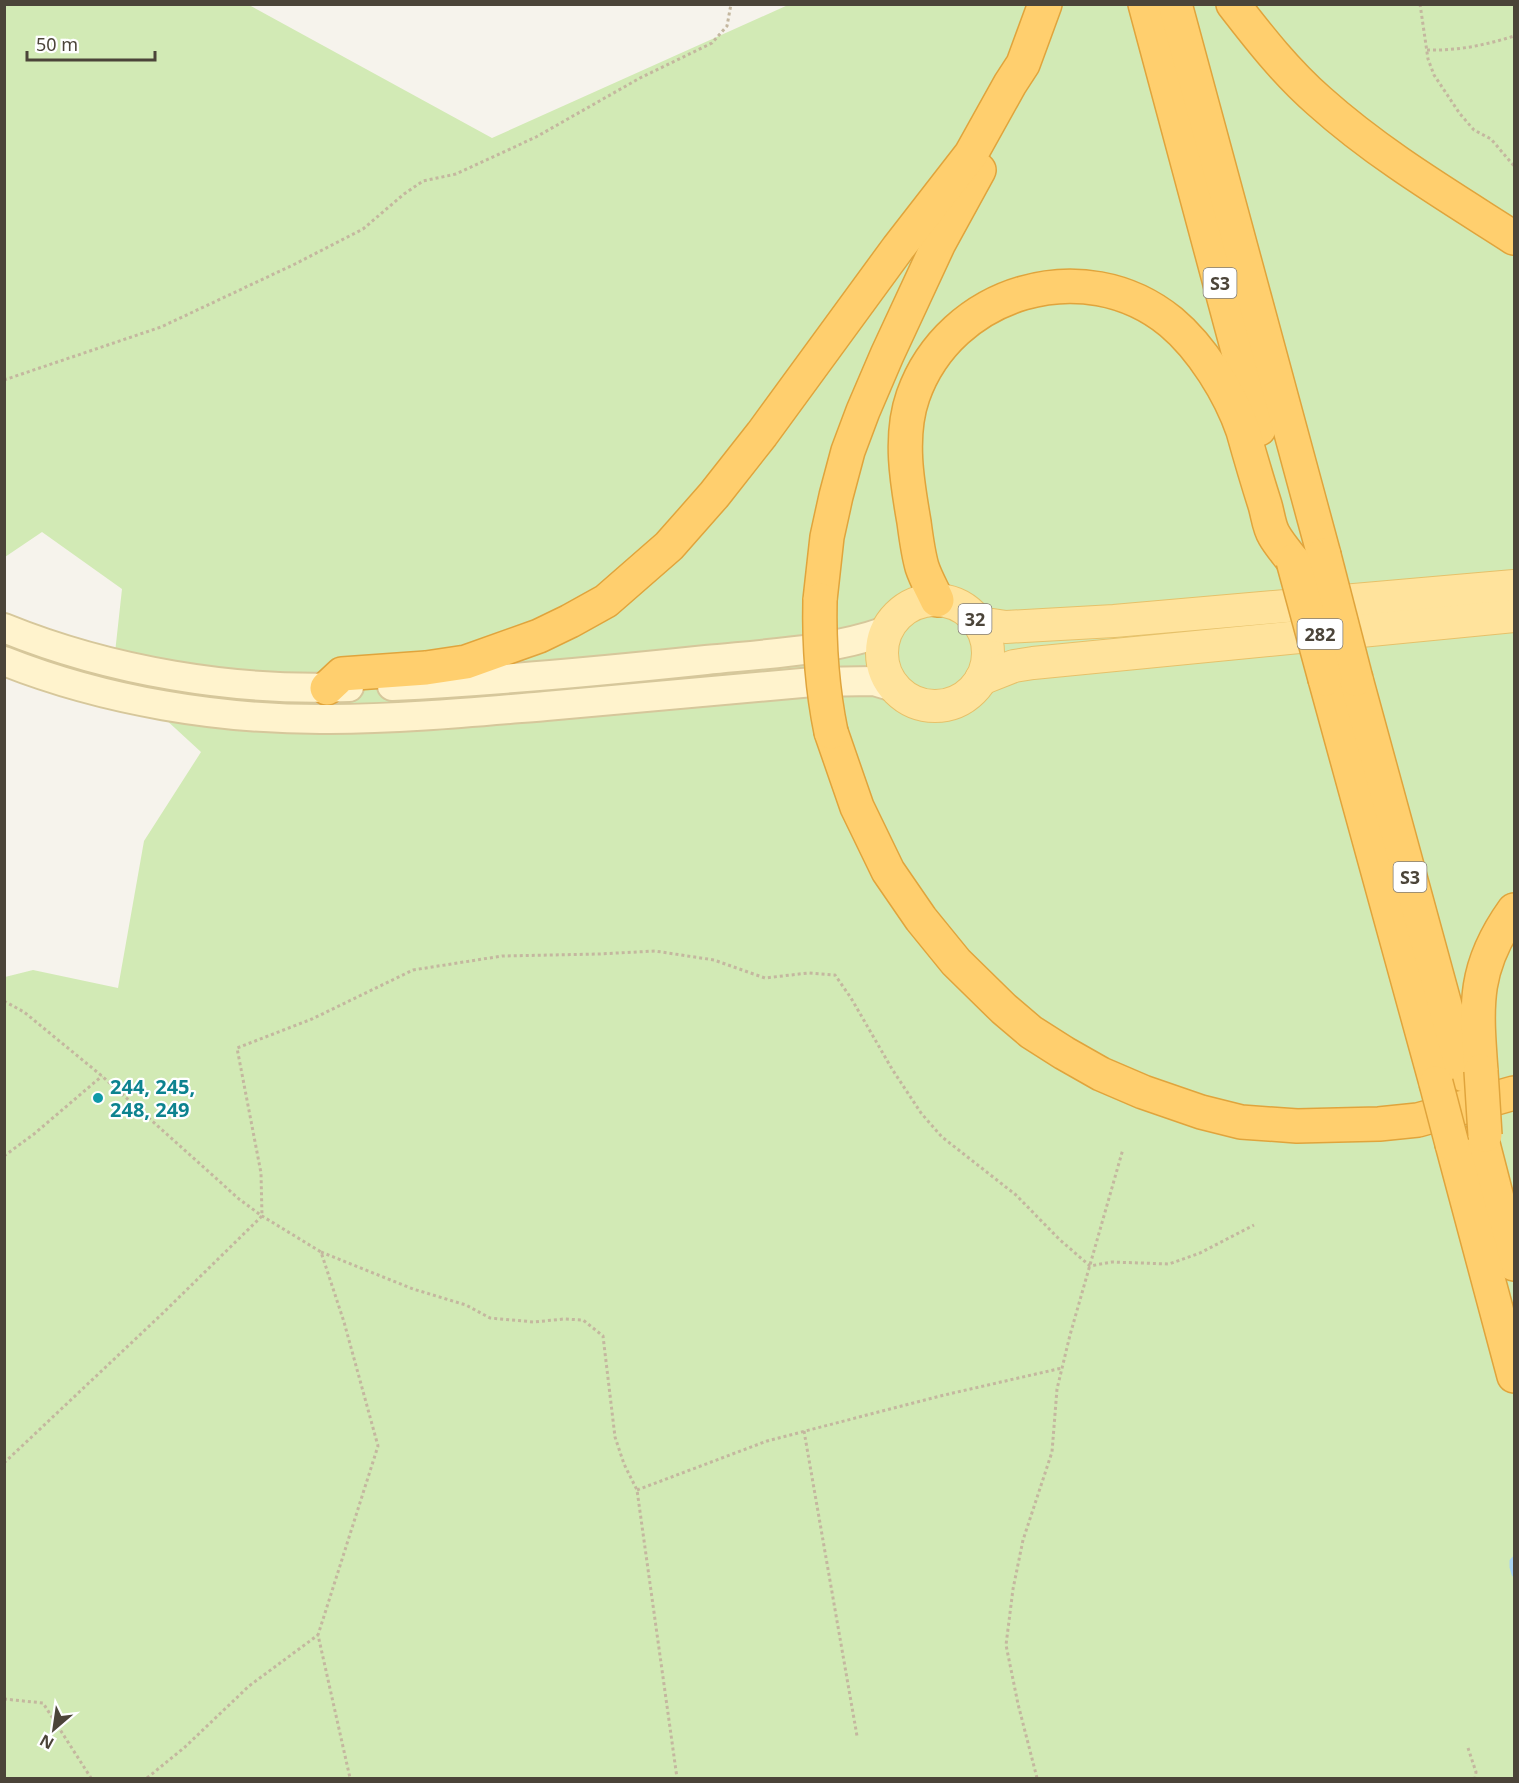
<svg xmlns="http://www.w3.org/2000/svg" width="1519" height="1783" viewBox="0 0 1519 1783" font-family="'Noto Sans',sans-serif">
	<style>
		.green { fill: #d2eab5 }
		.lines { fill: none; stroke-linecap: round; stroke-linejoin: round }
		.stream { stroke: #a9d4f2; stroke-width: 5 }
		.secondary-casing { stroke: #d6c79b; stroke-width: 32 }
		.primary-casing { stroke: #e6c16a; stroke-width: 34 }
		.highway-casing { stroke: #e0a43c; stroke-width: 36 }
		.path { stroke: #c4b79f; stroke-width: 3; stroke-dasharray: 3 3; stroke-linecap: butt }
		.secondary { stroke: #fff3cd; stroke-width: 28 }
		.primary { stroke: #ffe39c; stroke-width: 32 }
		.highway { stroke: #ffcf6e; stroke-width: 33 }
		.highway-bridge-casing { stroke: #e0a43c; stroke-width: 36; stroke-linecap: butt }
		.highway-bridge { stroke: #ffcf6e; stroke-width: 33 }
		.culture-dot { fill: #0f9aa8; stroke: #fff; stroke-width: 2 }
		.labels { text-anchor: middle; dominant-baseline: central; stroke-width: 4.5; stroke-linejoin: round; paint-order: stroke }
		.shield { fill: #fff; stroke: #817c74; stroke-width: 1.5 }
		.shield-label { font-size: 18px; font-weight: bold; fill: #4b4439 }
		.culture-label { font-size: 20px; font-weight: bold; fill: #0d838f; stroke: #fff; text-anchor: start }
	</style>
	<rect width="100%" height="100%" fill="#f6f3ec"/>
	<polygon class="green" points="5,5 249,5 492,138 788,5 1514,5 1514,1778 5,1778 5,977 33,970 118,988 144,841 201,752 113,671 122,589 42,532 5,557"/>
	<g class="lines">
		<polyline class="stream" points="1514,1559 1512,1561 1512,1567 1514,1574"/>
		<defs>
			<g id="secondary">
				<path d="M4 628C110 671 235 692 349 687"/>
				<path d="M4 661C105 701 221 720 329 719 401 719 474 712 546 706 635 698 724 690 813 682L874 681 894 687"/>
				<path d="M392 686C497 681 602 671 706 660 765 654 831 651 886 631"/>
			</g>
			<g id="primary">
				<circle cx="935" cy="653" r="53"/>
				<polyline points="979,623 1006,627 1114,621 1514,586"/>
				<polyline points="981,679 1014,666 1033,663 1514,616"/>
			</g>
			<g id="highway">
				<polyline points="1145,4 1259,429"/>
				<polyline points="1175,4 1324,555"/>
				<path d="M1233 4C1260 39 1286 72 1319 101 1378 154 1447 195 1514 238"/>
				<polyline points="820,600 827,537 836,496 848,451 863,411 887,355 939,243 979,170"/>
				<path d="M937 600C932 589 926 579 922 567 918 553 916 537 914 522 907 482 899 436 913 396 950 291 1084 251 1171 322 1202 348 1230 393 1243 431 1250 456 1257 480 1265 505 1268 515 1269 527 1274 535 1279 544 1287 553 1293 561"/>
				<polyline points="1325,679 1436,1083"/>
				<polyline points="1356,679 1464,1075"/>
				<polyline points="327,688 342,674 426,668 466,662 539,636 570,621 606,601 669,546 714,495 762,434 898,248 971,154 1010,84 1023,64 1045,4"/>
				<polyline points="831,732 857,807 888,871 921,919 956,962 1004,1009 1031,1032 1064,1053 1101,1074 1143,1092 1201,1112 1241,1122 1297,1126 1379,1124 1418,1120 1514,1093"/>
				<path d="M1481 1071C1476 1004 1473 967 1514 910"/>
				<polyline points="1481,1136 1514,1264"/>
				<polyline points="1452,1144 1514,1376"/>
			</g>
		</defs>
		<use href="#secondary" class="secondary-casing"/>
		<use href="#primary" class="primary-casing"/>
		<use href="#highway" class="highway-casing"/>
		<g class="path">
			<polyline points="1420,4 1428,59 1434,75 1460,114 1474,130 1491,139 1514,166"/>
			<path d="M1427 50C1457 51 1486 45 1514 36"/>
			<polyline points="4,380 161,327 295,264 363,229 404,194 423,181 456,174 536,137 640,78 712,43 727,26 731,4"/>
			<polyline points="4,1001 24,1012 102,1076 239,1199 262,1216 321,1252 344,1322 378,1446 318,1635 350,1778"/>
			<polyline points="4,1156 34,1134 102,1076"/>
			<polyline points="321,1252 413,1289 466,1305 490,1318 534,1322 564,1319 583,1320 603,1336 615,1437 624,1464 637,1490 677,1778"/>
			<polyline points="804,1431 857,1736"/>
			<polyline points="4,1463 163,1313 262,1216 261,1173 237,1048 312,1019 413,970 502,956 599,954 655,951 714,960 765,978 808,973 835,975 851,998 892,1069 921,1113 942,1137 1016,1195 1059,1239 1090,1266 1112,1262 1169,1264 1200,1253 1254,1225"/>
			<polyline points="637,1490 767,1441 940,1396 1062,1368"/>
			<polyline points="4,1699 43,1703 91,1778"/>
			<polyline points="1468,1748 1476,1772 1475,1778"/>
			<polyline points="147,1778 185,1747 249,1686 318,1635"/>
			<polyline points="1037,1778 1018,1704 1006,1645 1013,1589 1023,1540 1052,1452 1057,1389 1070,1335 1123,1149"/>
		</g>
		<use href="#secondary" class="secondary"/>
		<use href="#primary" class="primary"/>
		<use href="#highway" class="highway"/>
		<defs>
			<g id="highway-bridge">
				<polyline points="1324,555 1356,679"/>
				<polyline points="1293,561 1325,679"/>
				<path d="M820 600C819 645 822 688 831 732"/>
				<polyline points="1481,1071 1485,1135"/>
				<polyline points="1436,1083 1452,1144"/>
			</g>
		</defs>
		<use href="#highway-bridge" class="highway-bridge-casing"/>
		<use href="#highway-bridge" class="highway-bridge"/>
	</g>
	<circle class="culture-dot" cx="98" cy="1098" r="6"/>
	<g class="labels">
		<g class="shield">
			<rect x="1203.5" y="268" width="33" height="30" rx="4.5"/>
			<rect x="958.5" y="604" width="33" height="30" rx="4.5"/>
			<rect x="1297.5" y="619" width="45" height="30" rx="4.5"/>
			<rect x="1393.5" y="862" width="33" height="30" rx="4.5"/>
		</g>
		<g class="shield-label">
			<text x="1220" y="283">S3</text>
			<text x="975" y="619">32</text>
			<text x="1320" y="634">282</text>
			<text x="1410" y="877">S3</text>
		</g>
		<g class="culture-label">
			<text x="110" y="1086">244, 245,<tspan x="110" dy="23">248, 249</tspan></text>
		</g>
	</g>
	<rect width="1519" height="1783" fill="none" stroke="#4b4439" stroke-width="12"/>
	<g transform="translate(54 1729) rotate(209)" stroke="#ffffff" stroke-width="4.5" paint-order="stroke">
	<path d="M0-4.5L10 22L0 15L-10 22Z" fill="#4b4439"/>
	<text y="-9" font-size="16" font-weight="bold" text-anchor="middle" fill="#4b4439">N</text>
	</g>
	<path d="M27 51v9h128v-9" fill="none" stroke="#4b4439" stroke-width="3"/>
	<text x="36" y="51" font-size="18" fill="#4b4439" stroke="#ffffff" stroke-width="4.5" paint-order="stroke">50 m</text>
</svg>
